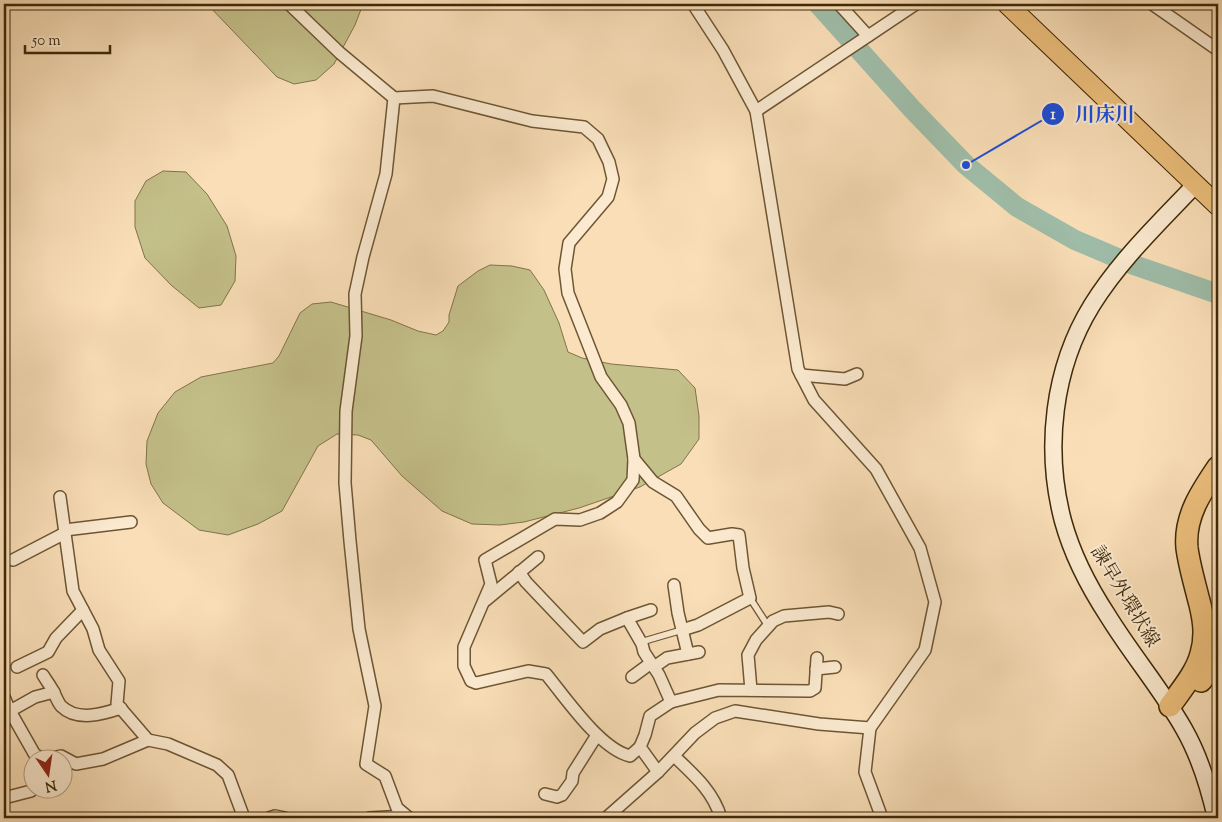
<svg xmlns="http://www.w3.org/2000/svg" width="1222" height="822" viewBox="0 0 1222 822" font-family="'Sorts Mill Goudy','Noto Serif JP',serif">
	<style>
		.green { fill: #c4c08a; stroke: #817449 }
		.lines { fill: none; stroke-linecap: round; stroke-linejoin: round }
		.river { stroke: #9fbda9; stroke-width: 20 }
		.lane-casing { stroke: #6d5634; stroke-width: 8 }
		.street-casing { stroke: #6d5634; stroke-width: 14 }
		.secondary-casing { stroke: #3e2908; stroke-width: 19 }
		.primary-casing { stroke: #3e2908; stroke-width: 21 }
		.highway-casing { stroke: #3e2908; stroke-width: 24 }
		.lane { stroke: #fbead0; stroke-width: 5.5 }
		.street { stroke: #fbead0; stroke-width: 11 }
		.secondary { stroke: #fbead0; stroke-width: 16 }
		.primary { stroke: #ecbf7c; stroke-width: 19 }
		.highway { stroke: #ecbf7c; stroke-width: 21 }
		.labels { text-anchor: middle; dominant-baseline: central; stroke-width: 4; stroke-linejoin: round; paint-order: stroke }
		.street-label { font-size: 19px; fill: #3e2908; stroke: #fbead0 }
		.leader { fill: none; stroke: #1d4ed8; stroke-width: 2 }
		.callout-dot { fill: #1d4ed8; stroke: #fbead0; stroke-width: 2 }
		.mark-label { font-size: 15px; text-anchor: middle; font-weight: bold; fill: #fff }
		.callout-label { font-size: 20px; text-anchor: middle; font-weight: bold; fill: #1d4ed8; stroke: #fbead0; stroke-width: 4; stroke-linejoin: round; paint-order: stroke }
	</style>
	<rect width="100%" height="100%" fill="#f9deb7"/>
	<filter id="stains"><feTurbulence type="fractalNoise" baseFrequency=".004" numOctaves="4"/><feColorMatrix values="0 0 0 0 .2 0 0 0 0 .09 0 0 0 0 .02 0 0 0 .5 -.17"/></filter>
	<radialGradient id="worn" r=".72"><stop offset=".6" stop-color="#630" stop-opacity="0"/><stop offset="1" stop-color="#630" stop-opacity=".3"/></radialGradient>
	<g class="green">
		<polygon points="207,4 363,4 355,25 334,64 316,80 294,84 277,77"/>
		<polygon points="163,171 186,172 207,194 227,226 236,256 235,281 221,305 199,308 171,285 145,258 135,227 135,201 146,181"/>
		<polygon points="490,265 512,266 530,270 544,290 559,323 568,352 582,358 611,364 678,370 695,388 699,416 699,439 681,464 640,487 579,508 524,522 500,525 472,524 442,511 402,476 371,440 358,435 337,434 318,446 282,511 258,524 228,535 199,530 163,503 151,484 146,464 147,441 158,413 175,392 201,377 273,363 279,356 300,313 312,304 331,302 391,320 418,331 436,335 443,331 449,322 449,315 458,286 478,271"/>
	</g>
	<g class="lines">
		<polyline class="river" points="818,4 912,109 966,165 1017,207 1075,240 1134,265 1218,294"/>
		<defs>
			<g id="lane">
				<polyline points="750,598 768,626"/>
				<polyline points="641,642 682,630"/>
			</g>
			<g id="street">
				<path d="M289 4 340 53 394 98 433 96 532 121 584 127 598 139 609 162 613 179 608 197 569 243 565 269 568 293 601 377 621 405 629 423 634 459 633 480 617 502 600 513 580 520 555 519 485 560 491 584 464 647V666L471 681 476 683 528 671 546 674C565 697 600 749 630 756L640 747 658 772"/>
				<polyline points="693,4 723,50 756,111 798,369 814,400 876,469 920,548 935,602 925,650 870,728 865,772 882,818"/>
				<polyline points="839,4 868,36"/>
				<polyline points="1152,4 1218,50"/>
				<polyline points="394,98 386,174 363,257 355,294 356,336 346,411 345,483 350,541 359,629 375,706 366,764 385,776 397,808 409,818"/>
				<polyline points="756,111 916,4"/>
				<polyline points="801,375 845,379 857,374"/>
				<polyline points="634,459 653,482 676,496 699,529 708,538 732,534 739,535 743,568 750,598 698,625 682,630"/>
				<polyline points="60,497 73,591 93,629 99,650 119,681 117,704 148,740 168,744 217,765 228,775 244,818"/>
				<polyline points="65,530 131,522"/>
				<polyline points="13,560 65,533"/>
				<polyline points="519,572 526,582 583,642 600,629 627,618"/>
				<polyline points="674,585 678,613 688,654"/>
				<polyline points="486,600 538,557"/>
				<polyline points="651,610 627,618 642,644 644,652 659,675 671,702"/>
				<polyline points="17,667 48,652 56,638 83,610"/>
				<polyline points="654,667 667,658 699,652"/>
				<polyline points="816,669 835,667"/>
				<path d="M43 675C46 680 49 684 52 689 55 694 57 701 61 706 77 722 103 714 121 708"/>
				<polyline points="632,677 651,663"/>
				<polyline points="751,690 748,655 756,640 773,621 784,616 829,612 838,614"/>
				<polyline points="4,697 10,711 35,697 54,692"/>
				<polyline points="10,711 35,755 46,759 61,756 76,764 103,759 148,740"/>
				<polyline points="640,747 645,735 650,716 671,702 719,690 810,691 815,688 817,658"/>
				<path d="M674 756C694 775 713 791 721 818"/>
				<polyline points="545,794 557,797 562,795 572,781 573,773 597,735"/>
				<polyline points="4,798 31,791"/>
				<polyline points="269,818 275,816 285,818"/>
				<polyline points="369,818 405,816"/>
				<polyline points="606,818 658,772 695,733 715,718 735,711 819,724 870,728"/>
			</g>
			<path id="secondary" d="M1195 185C1159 223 1120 260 1092 305 1053 368 1044 449 1063 521 1072 554 1089 587 1108 616 1132 655 1162 690 1184 729 1200 757 1209 787 1216 818"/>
			<polyline id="primary" points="1007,4 1218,206"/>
			<g id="highway">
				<polyline points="1201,681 1210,669 1218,651"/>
				<path d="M1170 706C1181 690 1196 673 1201 654 1207 634 1203 615 1198 597 1194 581 1189 564 1187 548 1184 517 1201 492 1218 467"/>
			</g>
		</defs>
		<use href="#lane" class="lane-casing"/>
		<use href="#street" class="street-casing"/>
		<use href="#secondary" class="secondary-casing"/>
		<use href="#primary" class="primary-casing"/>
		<use href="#highway" class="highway-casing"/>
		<use href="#lane" class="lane"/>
		<use href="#street" class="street"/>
		<use href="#secondary" class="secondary"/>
		<use href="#primary" class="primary"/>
		<use href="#highway" class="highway"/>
	</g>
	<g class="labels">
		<g class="street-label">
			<text transform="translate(1124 597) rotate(59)">諫早外環状線</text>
		</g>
	</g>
	<path class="leader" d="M966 165L1053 114"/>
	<g class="callout-dot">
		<circle cx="966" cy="165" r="5"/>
		<circle cx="1053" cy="114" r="12"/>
	</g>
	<g class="mark-label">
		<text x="1053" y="119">1</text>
	</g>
	<g class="callout-label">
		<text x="1105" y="121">川床川</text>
	</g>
	<rect width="1222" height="822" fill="none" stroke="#f9deb7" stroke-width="20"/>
	<rect x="5" y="5" width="1212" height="812" fill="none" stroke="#3e2908" stroke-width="2.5"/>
	<rect x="10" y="10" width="1202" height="802" fill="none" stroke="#3e2908"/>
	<g transform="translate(48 774) rotate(167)"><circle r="24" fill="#fbead0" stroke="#af9d80"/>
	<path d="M0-4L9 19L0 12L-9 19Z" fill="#8f2418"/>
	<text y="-8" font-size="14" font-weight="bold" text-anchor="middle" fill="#3e2908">N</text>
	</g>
	<path d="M25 45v8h85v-8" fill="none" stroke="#3e2908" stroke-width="2.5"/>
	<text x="32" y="45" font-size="15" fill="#3e2908" stroke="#fbead0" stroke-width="4" paint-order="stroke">50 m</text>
	<rect width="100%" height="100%" filter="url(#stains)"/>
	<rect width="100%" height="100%" fill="url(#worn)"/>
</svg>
